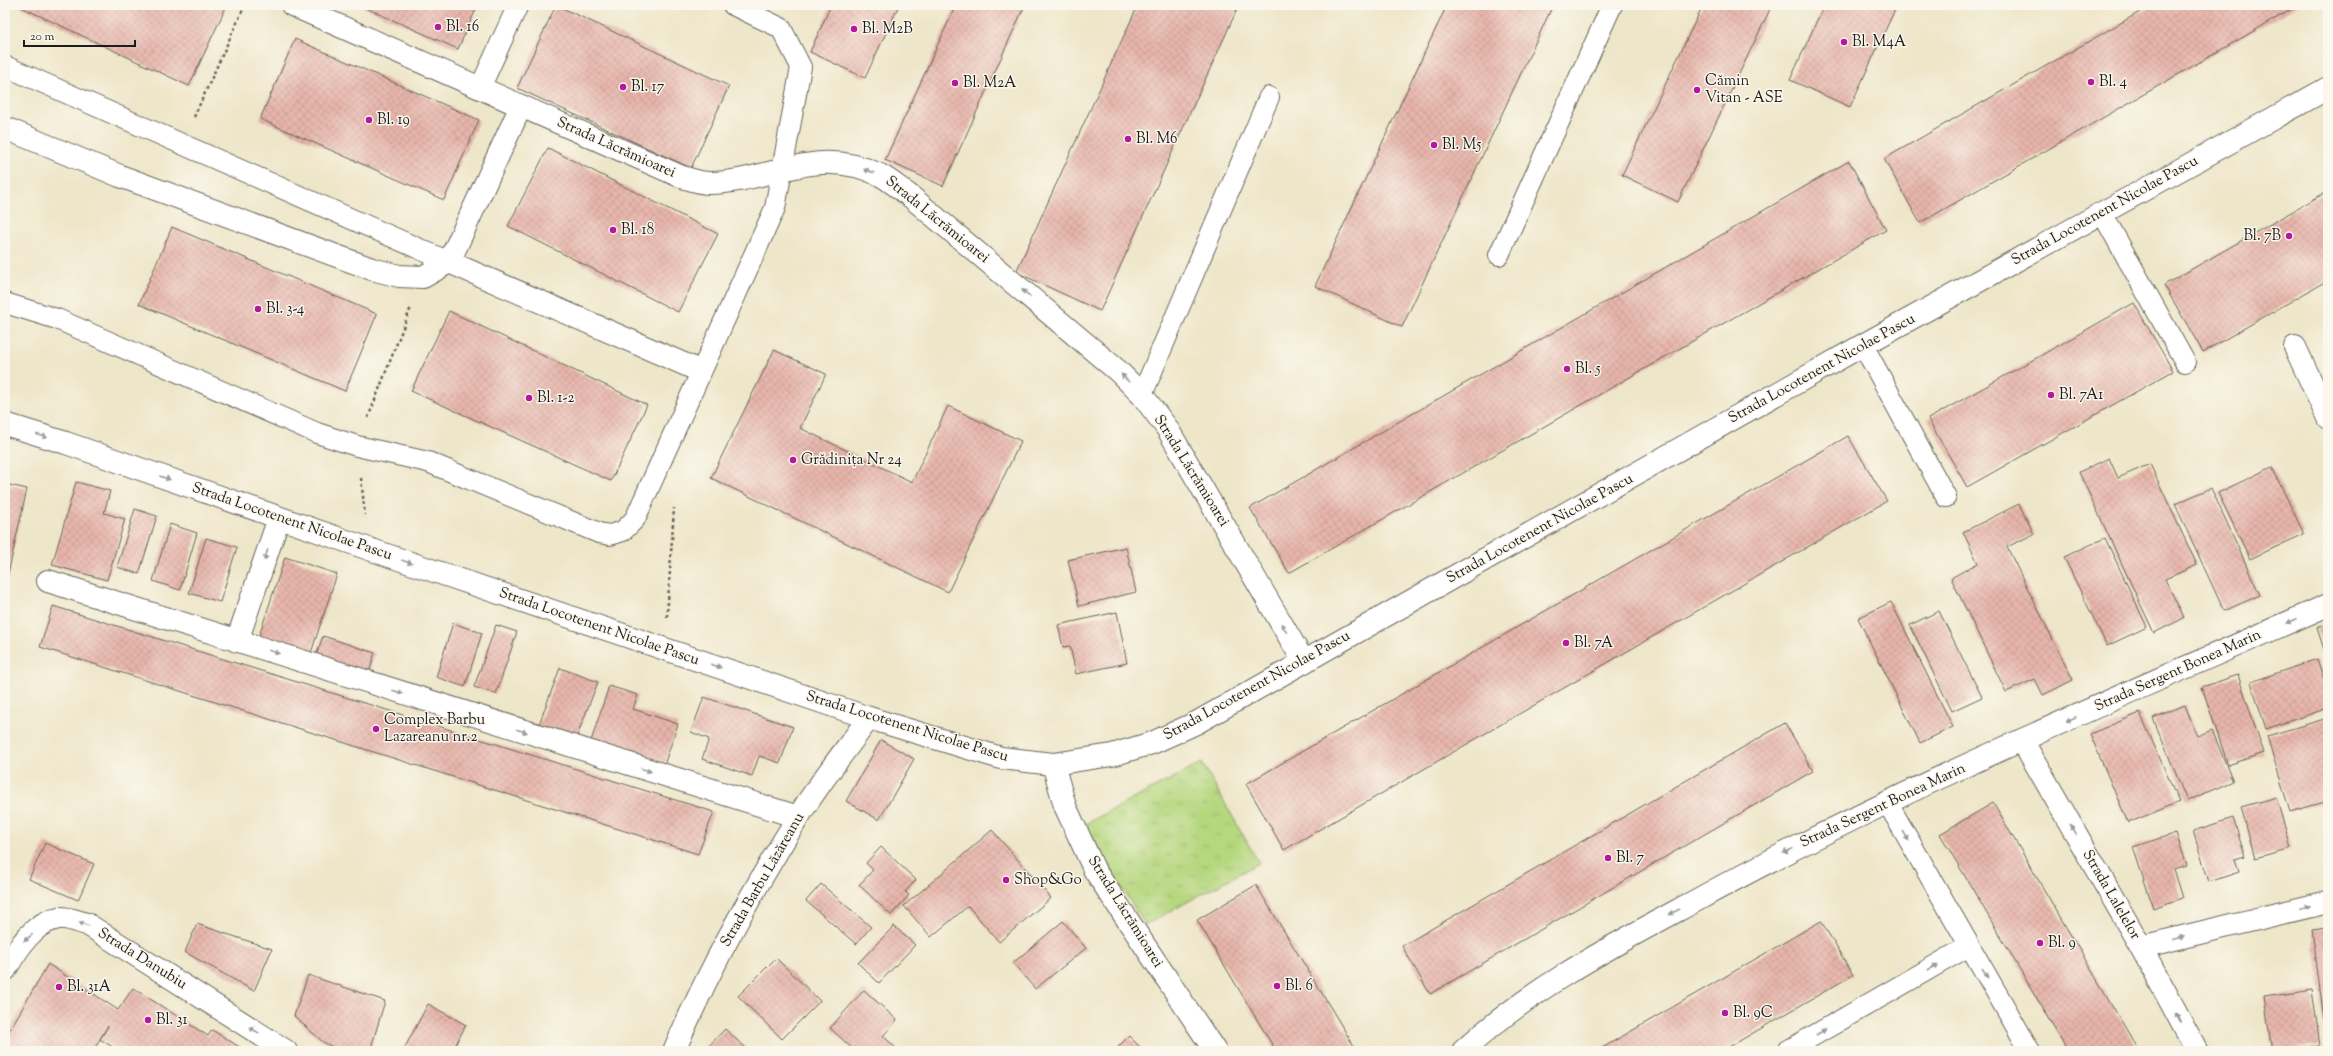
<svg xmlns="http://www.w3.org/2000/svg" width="2333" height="1056" viewBox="0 0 2333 1056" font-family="'Sorts Mill Goudy',serif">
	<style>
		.park { fill: url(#park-tufts); stroke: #687a4d }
		.building { fill: url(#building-cross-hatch) }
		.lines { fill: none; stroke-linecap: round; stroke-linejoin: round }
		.service-casing { stroke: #666359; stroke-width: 22 }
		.minor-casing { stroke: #666359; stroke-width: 24 }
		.path { stroke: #666359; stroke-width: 2.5; stroke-dasharray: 3 3; stroke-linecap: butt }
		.service { stroke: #fff; stroke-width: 20 }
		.minor { stroke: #fff; stroke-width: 22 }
		.oneway { fill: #999 }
		.poi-dot { fill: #b5179e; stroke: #fbf7ec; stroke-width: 1.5 }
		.labels { text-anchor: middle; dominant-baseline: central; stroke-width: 3; stroke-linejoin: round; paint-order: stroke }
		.poi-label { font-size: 15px; fill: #1c1c1c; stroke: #fbf7ec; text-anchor: start }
		.street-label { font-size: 15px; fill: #1c1c1c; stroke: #fbf7ec }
	</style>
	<defs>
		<pattern id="park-tufts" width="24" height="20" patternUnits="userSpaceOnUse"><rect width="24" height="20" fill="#b5d77e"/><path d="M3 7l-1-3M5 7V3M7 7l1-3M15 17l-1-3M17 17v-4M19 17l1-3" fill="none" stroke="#9bb86c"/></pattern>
		<pattern id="building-cross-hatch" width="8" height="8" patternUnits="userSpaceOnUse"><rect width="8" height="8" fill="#e7b5ab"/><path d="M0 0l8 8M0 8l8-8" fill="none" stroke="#c69b93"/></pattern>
	</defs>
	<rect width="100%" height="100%" fill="#fbf7ec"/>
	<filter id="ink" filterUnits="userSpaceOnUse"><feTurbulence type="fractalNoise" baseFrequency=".025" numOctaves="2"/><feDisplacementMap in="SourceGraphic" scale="8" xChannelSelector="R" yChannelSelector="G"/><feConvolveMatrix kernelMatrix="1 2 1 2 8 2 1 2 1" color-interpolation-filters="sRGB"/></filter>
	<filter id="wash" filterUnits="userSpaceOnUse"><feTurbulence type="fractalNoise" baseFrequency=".012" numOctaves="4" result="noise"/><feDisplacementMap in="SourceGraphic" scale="16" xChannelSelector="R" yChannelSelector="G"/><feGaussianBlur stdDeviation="0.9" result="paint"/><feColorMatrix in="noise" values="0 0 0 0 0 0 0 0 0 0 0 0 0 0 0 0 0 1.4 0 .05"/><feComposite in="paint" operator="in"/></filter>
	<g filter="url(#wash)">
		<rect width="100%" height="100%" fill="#eee6c9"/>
		<polygon class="park" points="1202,763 1259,863 1145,925 1083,825"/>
		<g id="blocks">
			<g class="building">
				<polygon points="17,5 227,5 189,86"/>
				<polygon points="359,5 478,5 458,49"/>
				<polygon points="556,5 729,86 691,168 517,88"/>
				<polygon points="831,5 899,5 865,78 810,52"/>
				<polygon points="956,5 1025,5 943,186 885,160"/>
				<polygon points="1138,5 1239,5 1100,311 1016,272"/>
				<polygon points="1447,5 1553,5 1402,327 1315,286"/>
				<polygon points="1703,5 1772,5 1678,202 1622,175"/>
				<polygon points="1824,5 1897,5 1850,107 1790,80"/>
				<polygon points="2152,5 2299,5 1920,223 1884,159"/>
				<polygon points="295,39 479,120 444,200 260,119"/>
				<polygon points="548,148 718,234 678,312 508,226"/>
				<polygon points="1849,161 1886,230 1289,573 1250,508"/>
				<polygon points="2328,191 2328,280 2203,352 2164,285"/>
				<polygon points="172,227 377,314 345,391 139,304"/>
				<polygon points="2134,303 2173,371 1967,487 1928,419"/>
				<polygon points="449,311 647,405 611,481 411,391"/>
				<polygon points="774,350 826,374 800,428 912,482 948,406 1021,441 948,592 711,478"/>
				<polygon points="1848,436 1887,501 1284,850 1246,784"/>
				<polygon points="2109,458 2118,478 2150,464 2197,565 2165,579 2184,618 2154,633 2079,472"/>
				<polygon points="2272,467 2304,534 2250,559 2218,493"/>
				<polygon points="76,482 110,491 104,513 125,519 107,580 52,565"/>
				<polygon points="5,484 27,489 6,583 5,583"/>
				<polygon points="2211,488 2260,595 2224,611 2175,504"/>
				<polygon points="2019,504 2034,534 2007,547 2073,680 2043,695 2035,679 2006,692 1951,578 1978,563 1963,532"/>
				<polygon points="135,509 157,516 139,574 117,567"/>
				<polygon points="170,524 197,533 180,590 153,581"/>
				<polygon points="206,538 237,547 220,602 189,593"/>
				<polygon points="2105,538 2147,627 2107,646 2064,557"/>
				<polygon points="1126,547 1136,592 1079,606 1068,560"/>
				<polygon points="285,557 337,574 311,653 259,636"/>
				<polygon points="1891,602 1953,727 1920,743 1858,618"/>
				<polygon points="53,606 714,812 698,854 40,647"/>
				<polygon points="1939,611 1982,697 1952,711 1910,625"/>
				<polygon points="1117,612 1127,663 1076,674 1070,646 1063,647 1058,625"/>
				<polygon points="453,623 482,633 465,687 436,677"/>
				<polygon points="2328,624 2328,662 2317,628"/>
				<polygon points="496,625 517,632 496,694 474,687"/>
				<polygon points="323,636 375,653 369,673 316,656"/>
				<polygon points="2317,659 2328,690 2328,708 2266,729 2251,682"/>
				<polygon points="560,668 598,682 575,741 538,727"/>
				<polygon points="2238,675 2264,753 2228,765 2202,687"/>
				<polygon points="609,686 638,695 633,709 678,724 663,768 590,744"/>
				<polygon points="704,697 793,727 780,763 759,756 752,776 702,759 709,739 691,732"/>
				<polygon points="2185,705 2197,736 2212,730 2233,781 2187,801 2153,718"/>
				<polygon points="2140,713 2179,802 2128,823 2090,734"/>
				<polygon points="2328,718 2328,801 2290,812 2267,736"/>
				<polygon points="1785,723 1813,771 1430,994 1402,946"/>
				<polygon points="881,740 914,759 879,820 846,801"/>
				<polygon points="2276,797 2291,848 2255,858 2241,807"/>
				<polygon points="1993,803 2139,1051 2068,1051 1940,834"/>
				<polygon points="2233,818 2245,856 2235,859 2239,872 2209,882 2193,831"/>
				<polygon points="992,830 1051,898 999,942 968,906 931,937 904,906"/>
				<polygon points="2176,833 2187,865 2173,869 2182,898 2153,908 2133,847"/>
				<polygon points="45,843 94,864 78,900 29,879"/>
				<polygon points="881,847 916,880 905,892 909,895 891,915 859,885 873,870 866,863"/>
				<polygon points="821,884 871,927 856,944 806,901"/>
				<polygon points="1256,885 1357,1051 1276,1051 1197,920"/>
				<polygon points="1063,921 1086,948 1035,989 1013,963"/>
				<polygon points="1821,921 1853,975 1722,1051 1597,1051"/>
				<polygon points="197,924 272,949 254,991 185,952"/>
				<polygon points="894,926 915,945 879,983 858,963"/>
				<polygon points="2328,927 2328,1043 2327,1043 2312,929"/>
				<polygon points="776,958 820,1001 782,1039 738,996"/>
				<polygon points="48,964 118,1010 133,988 208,1036 212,1030 246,1051 119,1051 100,1039 108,1026 93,1051 5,1051 5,1038"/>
				<polygon points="308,975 385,1001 370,1051 343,1051 335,1048 323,1042 294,1016"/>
				<polygon points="864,990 897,1020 883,1036 896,1048 894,1051 855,1051 830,1028"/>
				<polygon points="2312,990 2320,1046 2272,1051 2264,997"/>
				<polygon points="428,1004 466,1025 452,1051 403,1051"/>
				<polygon points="725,1029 749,1051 704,1051"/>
				<polygon points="1129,1036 1144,1051 1114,1051"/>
			</g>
		</g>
	</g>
	<g filter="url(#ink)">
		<use href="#blocks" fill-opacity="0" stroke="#666359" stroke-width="1"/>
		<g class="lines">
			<defs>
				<g id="service">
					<polyline points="5,66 449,262"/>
					<polyline points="480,88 518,5"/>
					<polyline points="2102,213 2185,362"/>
					<polyline points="1499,255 1612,5"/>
					<polyline points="5,303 57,319 317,433 357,446 428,462 599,533 610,535 623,531 635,519 775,208 801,67 781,28 733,5"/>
					<polyline points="1863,345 1946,497"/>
					<polyline points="1142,395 1269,97"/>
					<polyline points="1887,802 2030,1051"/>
					<polyline points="1787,1051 1969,946"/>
				</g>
				<g id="minor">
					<path d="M292 5 682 177C690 179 700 183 709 183 772 182 814 144 880 175 890 180 900 189 910 196L1118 371 1142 395 1167 428 1304 662"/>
					<polyline points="5,128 120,176 372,269 399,276 423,277 449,262 700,371"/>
					<polyline points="449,262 521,106"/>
					<polyline points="2295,347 2328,418"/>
					<polyline points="5,424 66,443 369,549 869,718 1001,758 1053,764 1112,755 1152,743 1196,723 1863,345 2328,88"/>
					<polyline points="48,581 798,817"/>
					<polyline points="237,641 279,518"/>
					<polyline points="2022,740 2141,947 2197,1051"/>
					<polyline points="1053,764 1065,806 1095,871 1215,1051"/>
					<polyline points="2141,947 2328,902"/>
					<path d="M5 970C17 950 33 922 59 918 67 917 79 922 87 924L286 1051"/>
					<path d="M674 1051C708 971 751 893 797 819 818 784 845 751 869 718"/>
					<path d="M1463 1051C1530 988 1616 944 1697 900 1900 788 2116 699 2328 605"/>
				</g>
			</defs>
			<use href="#service" class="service-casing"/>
			<use href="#minor" class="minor-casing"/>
			<g class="path">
				<polyline points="194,117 245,5"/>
				<polyline points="368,418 411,307"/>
				<polyline points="361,478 365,515"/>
				<polyline points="667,617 674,508"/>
			</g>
			<use href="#service" class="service"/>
			<use href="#minor" class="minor"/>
		</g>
		<defs><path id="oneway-solid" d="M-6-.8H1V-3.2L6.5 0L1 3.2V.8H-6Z"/></defs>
		<g class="oneway">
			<use href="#oneway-solid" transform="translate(869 171) rotate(-161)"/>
			<use href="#oneway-solid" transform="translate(1026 293) rotate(-140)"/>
			<use href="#oneway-solid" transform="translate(1125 378) rotate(-134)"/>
			<use href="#oneway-solid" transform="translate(42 436) rotate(17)"/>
			<use href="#oneway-solid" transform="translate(165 478) rotate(19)"/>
			<use href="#oneway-solid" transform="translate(266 555) rotate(109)"/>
			<use href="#oneway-solid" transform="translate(407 562) rotate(19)"/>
			<use href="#oneway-solid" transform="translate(2292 621) rotate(156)"/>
			<use href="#oneway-solid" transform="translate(1284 628) rotate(-120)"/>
			<use href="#oneway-solid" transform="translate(274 652) rotate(17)"/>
			<use href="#oneway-solid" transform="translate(716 666) rotate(19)"/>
			<use href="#oneway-solid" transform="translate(398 692) rotate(17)"/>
			<use href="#oneway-solid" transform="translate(2071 719) rotate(156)"/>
			<use href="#oneway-solid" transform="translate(522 731) rotate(17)"/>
			<use href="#oneway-solid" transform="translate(646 770) rotate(17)"/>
			<use href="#oneway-solid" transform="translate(2073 830) rotate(-120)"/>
			<use href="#oneway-solid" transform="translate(1906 836) rotate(60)"/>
			<use href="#oneway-solid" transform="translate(1788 851) rotate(154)"/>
			<use href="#oneway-solid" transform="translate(2305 907) rotate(-14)"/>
			<use href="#oneway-solid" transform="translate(1674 912) rotate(151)"/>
			<use href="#oneway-solid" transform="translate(84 924) rotate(-160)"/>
			<use href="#oneway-solid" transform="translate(28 938) rotate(139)"/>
			<use href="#oneway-solid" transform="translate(2179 938) rotate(-14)"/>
			<use href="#oneway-solid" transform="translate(1933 967) rotate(-30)"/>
			<use href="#oneway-solid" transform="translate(1985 973) rotate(60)"/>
			<use href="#oneway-solid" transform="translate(2178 1017) rotate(-118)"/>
			<use href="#oneway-solid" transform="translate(254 1030) rotate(-148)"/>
			<use href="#oneway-solid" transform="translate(1821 1032) rotate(-30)"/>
		</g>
	</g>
	<g class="poi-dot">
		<circle cx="438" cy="27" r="4"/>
		<circle cx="854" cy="29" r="4"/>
		<circle cx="1844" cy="42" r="4"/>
		<circle cx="2091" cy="82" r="4"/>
		<circle cx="955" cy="83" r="4"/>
		<circle cx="623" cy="87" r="4"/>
		<circle cx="1697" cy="90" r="4"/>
		<circle cx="369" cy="120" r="4"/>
		<circle cx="1128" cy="139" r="4"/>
		<circle cx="1434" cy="145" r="4"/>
		<circle cx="613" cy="230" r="4"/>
		<circle cx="2289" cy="236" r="4"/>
		<circle cx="258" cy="309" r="4"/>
		<circle cx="1567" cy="369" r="4"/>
		<circle cx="2051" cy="395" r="4"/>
		<circle cx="529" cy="398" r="4"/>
		<circle cx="793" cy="460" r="4"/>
		<circle cx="1566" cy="643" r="4"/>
		<circle cx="376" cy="729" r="4"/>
		<circle cx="1608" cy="858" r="4"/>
		<circle cx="1006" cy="880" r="4"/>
		<circle cx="2040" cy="943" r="4"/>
		<circle cx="1277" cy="986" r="4"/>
		<circle cx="59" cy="987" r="4"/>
		<circle cx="1725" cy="1013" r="4"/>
		<circle cx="148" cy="1020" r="4"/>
	</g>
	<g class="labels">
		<g class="poi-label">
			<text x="446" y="27">Bl. 16</text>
			<text x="862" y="29">Bl. M2B</text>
			<text x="1852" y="42">Bl. M4A</text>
			<text x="1705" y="81">Cămin<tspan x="1705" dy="17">Vitan - ASE</tspan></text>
			<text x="2099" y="82">Bl. 4</text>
			<text x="963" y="83">Bl. M2A</text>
			<text x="631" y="87">Bl. 17</text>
			<text x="377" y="120">Bl. 19</text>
			<text x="1136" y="139">Bl. M6</text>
			<text x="1442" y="145">Bl. M5</text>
			<text x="621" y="230">Bl. 18</text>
			<text x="2281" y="236" text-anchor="end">Bl. 7B</text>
			<text x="266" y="309">Bl. 3-4</text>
			<text x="1575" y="369">Bl. 5</text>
			<text x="2059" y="395">Bl. 7A1</text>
			<text x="537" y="398">Bl. 1-2</text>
			<text x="801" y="460">Grădinița Nr 24</text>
			<text x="1574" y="643">Bl. 7A</text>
			<text x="384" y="720">Complex Barbu<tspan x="384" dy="17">Lazareanu nr.2</tspan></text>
			<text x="1616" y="858">Bl. 7</text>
			<text x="1014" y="880">Shop&amp;Go</text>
			<text x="2048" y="943">Bl. 9</text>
			<text x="1285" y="986">Bl. 6</text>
			<text x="67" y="987">Bl. 31A</text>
			<text x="1733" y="1013">Bl. 9C</text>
			<text x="156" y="1020">Bl. 31</text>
		</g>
		<g class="street-label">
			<text transform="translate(616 148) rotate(24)">Strada Lăcrămioarei</text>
			<text transform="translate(2105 211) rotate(-29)">Strada Locotenent Nicolae Pascu</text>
			<text transform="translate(937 220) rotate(39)">Strada Lăcrămioarei</text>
			<text transform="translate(1822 369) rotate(-29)">Strada Locotenent Nicolae Pascu</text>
			<text transform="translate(1191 471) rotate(58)">Strada Lăcrămioarei</text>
			<text transform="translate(292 522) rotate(19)">Strada Locotenent Nicolae Pascu</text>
			<text transform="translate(1540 529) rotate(-29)">Strada Locotenent Nicolae Pascu</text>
			<text transform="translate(599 627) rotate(19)">Strada Locotenent Nicolae Pascu</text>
			<text transform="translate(2178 671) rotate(-24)">Strada Sergent Bonea Marin</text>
			<text transform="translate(1257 686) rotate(-29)">Strada Locotenent Nicolae Pascu</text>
			<text transform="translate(907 727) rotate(17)">Strada Locotenent Nicolae Pascu</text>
			<text transform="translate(1883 806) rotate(-25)">Strada Sergent Bonea Marin</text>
			<text transform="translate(763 880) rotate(-60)">Strada Barbu Lăzăreanu</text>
			<text transform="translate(2111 895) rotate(60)">Strada Lalelelor</text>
			<text transform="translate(1125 912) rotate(58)">Strada Lăcrămioarei</text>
			<text transform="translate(142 959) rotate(32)">Strada Danubiu</text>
		</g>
	</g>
	<rect width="2333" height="1056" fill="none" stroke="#fbf7ec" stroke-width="20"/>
	<path d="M24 40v6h111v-6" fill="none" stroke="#1c1c1c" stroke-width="2"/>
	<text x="30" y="40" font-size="12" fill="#1c1c1c" stroke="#fbf7ec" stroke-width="3" paint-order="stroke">20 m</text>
</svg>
